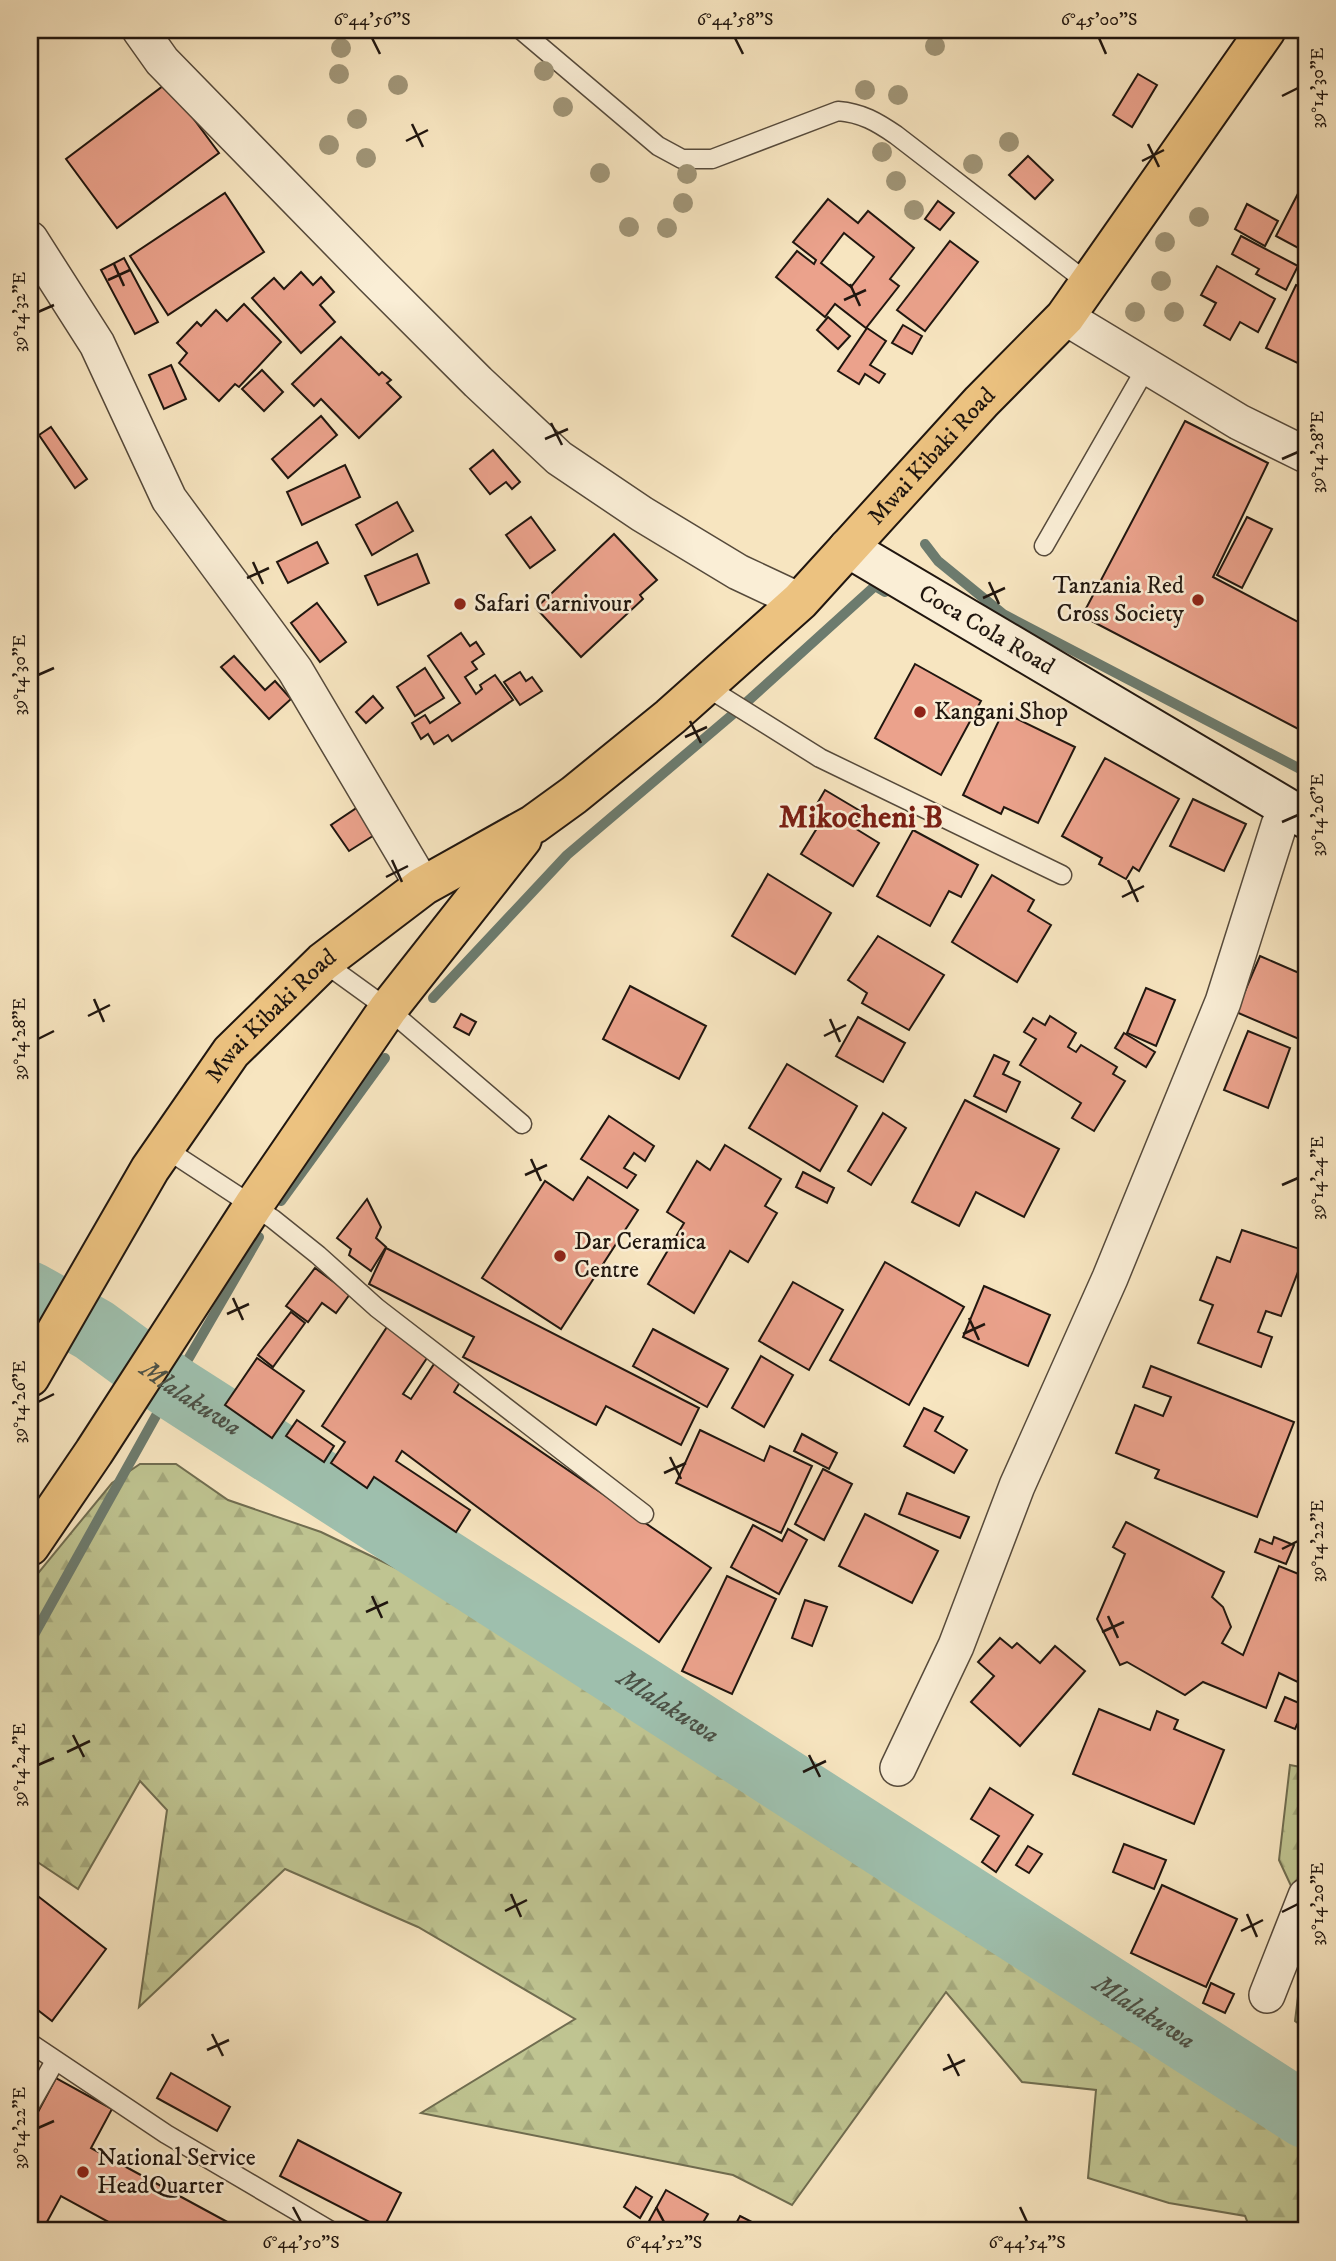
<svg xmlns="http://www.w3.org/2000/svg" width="1336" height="2261" viewBox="0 0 1336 2261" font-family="'IM FELL DW Pica',serif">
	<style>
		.forest { fill: url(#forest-firs); stroke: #706d50; stroke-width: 2 }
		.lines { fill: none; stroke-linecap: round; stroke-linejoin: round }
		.stream { stroke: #6c7b6e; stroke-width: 10 }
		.river { stroke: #9ebfad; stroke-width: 65 }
		.building { fill: #eba28c; stroke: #20160f; stroke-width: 2; fill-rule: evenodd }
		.service-casing { stroke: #564a3b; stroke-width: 21 }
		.minor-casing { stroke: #564a3b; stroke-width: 38 }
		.secondary-casing { stroke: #20160f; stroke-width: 42 }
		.primary-casing { stroke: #20160f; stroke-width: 42 }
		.service { stroke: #faeed6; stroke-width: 18 }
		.minor { stroke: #faeed6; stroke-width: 35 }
		.secondary { stroke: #faeed6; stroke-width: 38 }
		.primary { stroke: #ecc280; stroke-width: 38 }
		.tree { fill: #a09577 }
		.ticks { fill: none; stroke: #20160f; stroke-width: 2.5 }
		.poi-dot { fill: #8f2418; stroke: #faeed6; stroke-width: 2.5 }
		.labels { text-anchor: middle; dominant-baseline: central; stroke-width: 5; stroke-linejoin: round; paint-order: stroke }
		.street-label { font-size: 24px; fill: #20160f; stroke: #faeed6 }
		.poi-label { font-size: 24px; fill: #20160f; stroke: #faeed6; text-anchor: start }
		.water-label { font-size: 26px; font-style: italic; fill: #4c5146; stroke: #faeed6 }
		.district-label { font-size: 32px; font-weight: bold; fill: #7a1f14; stroke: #faeed6 }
		.neatline { fill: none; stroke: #20160f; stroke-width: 2.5 }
		.ticks-label { font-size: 18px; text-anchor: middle; fill: #20160f }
	</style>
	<defs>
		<pattern id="forest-firs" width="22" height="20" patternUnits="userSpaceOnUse" patternTransform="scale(1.75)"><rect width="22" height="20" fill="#bfc491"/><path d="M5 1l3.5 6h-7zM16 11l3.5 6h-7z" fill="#a4a87c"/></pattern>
	</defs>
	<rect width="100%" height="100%" fill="#f7e5c0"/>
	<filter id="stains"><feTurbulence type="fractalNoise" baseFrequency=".00286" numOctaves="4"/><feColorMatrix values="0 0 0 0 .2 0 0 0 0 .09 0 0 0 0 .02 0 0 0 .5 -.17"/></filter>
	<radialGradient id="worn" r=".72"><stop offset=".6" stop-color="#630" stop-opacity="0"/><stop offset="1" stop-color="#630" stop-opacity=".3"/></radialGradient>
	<g class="forest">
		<polygon points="140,1464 176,1464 228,1500 321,1532 421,1580 491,1619 701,1706 835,1779 949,1855 982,1887 1032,1911 1247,2053 1274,2115 1306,2139 1306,2231 1251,2231 1245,2216 1169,2203 1088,2178 1096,2090 1022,2082 946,1992 792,2205 733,2175 421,2113 575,2019 418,1927 285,1869 139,2007 167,1810 140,1781 78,1889 30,1857 30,1583 112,1483"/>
		<polygon points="1290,1765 1306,1768 1306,1918 1279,1860"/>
		<polygon points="1306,1932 1306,2029 1295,2021"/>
	</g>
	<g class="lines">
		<g class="stream">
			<polyline points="925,544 938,561 1003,614 1306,772"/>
			<polyline points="433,998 567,855 739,709 875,586 885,592"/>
			<polyline points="281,1201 385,1058"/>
			<polyline points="30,1642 172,1387 259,1237"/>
		</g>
		<path class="river" id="s1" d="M30 1294 94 1330 172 1387 1306 2116"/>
	</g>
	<g class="building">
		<polygon points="1138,74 1157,85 1132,127 1113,115"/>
		<polygon points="167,83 219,153 117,228 66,159"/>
		<polygon points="1028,156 1053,180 1035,199 1009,175"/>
		<polygon points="1306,178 1306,238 1300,249 1276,236"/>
		<polygon points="225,193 264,252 168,315 130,256"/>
		<path d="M828 199 858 223 868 211 914 248 890 279 899 286 866 328 835 304 825 317 776 277 797 251 814 264 816 260 793 242ZM844 233 874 257 851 287 821 263Z"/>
		<polygon points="938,201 954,213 940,230 925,219"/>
		<polygon points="1247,204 1278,221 1265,246 1235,229"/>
		<polygon points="1241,236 1298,266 1286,290 1256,274 1259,269 1232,254"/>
		<polygon points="950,241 978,262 925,331 897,310"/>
		<polygon points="124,258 158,322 135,334 101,270"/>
		<polygon points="1217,266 1275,299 1258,332 1240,322 1230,340 1204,325 1216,303 1201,295"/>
		<polygon points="301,272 313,285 321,277 334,292 320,305 335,322 301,353 252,298 274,278 284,289"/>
		<polygon points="1296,285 1306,290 1306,367 1266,348"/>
		<polygon points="244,304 281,342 239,387 235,384 219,401 179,363 187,353 177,343 197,322 201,326 216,310 227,321"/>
		<polygon points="828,317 850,336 838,349 817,330"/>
		<polygon points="903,325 922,336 912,354 892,343"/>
		<polygon points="867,328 886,341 870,365 885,374 879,383 865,374 859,384 838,371"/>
		<polygon points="341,337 379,375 382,372 391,380 387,383 401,397 359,438 321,399 314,406 292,384"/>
		<polygon points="171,365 186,399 164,409 149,375"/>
		<polygon points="262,370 283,392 264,411 242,389"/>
		<polygon points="321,416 337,435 288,478 272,459"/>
		<polygon points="1185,421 1268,463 1213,577 1306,626 1306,733 1082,616"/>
		<polygon points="51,427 87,479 75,488 39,435"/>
		<polygon points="493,450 520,482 512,489 506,482 490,494 470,469"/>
		<polygon points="345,465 360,497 302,525 287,492"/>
		<polygon points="397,502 413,531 372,555 356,525"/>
		<polygon points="531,517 555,550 530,568 506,535"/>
		<polygon points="1247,517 1272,529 1242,588 1217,575"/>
		<polygon points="614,534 657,580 640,595 643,599 581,657 536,608"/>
		<polygon points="317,542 328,563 288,583 277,562"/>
		<polygon points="417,554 429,583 378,605 365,576"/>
		<polygon points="317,603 346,642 320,662 291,623"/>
		<polygon points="461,633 470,646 476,642 484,654 472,662 477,669 465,677 476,694 482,689 480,685 495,675 513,700 452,741 448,735 434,744 428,734 421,739 412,723 425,715 430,723 460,703 428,656"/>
		<polygon points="234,656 265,690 275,681 291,699 269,719 221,667"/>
		<polygon points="915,664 981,701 941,775 875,738"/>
		<polygon points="425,668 444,698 415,716 397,687"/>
		<polygon points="520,672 526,681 532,677 542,691 520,705 504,682"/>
		<polygon points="373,696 383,708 366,723 356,712"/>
		<polygon points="1003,712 1075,747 1038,823 1004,807 1001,814 963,795"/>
		<polygon points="1105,758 1179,799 1139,871 1133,867 1126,879 1099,864 1102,858 1062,836"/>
		<polygon points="825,790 862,812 853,827 879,843 853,886 801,854 822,820 811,814"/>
		<polygon points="1193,799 1246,824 1224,871 1170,846"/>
		<polygon points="358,807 376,834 349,851 331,825"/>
		<polygon points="913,830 978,865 961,897 949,891 930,926 877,896"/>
		<polygon points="768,874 831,913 795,974 732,936"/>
		<polygon points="992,875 1034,900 1028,911 1051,925 1017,982 952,942"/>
		<polygon points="878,936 944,975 909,1030 862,1003 867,993 848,980"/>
		<polygon points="1260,956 1306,976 1306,1042 1236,1012"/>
		<polygon points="630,986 706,1026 679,1079 603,1039"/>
		<polygon points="1146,988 1175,1000 1156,1046 1127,1033"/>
		<polygon points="461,1014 476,1022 469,1035 454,1027"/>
		<polygon points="1050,1016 1076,1033 1068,1047 1076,1052 1081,1045 1117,1067 1113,1074 1125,1081 1094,1131 1072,1118 1081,1103 1020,1065 1036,1039 1024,1032 1033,1018 1045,1025"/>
		<polygon points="858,1017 905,1043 883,1082 836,1056"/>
		<polygon points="1248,1031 1290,1048 1268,1108 1224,1090"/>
		<polygon points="1124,1033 1155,1052 1146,1067 1115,1048"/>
		<polygon points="994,1055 1009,1062 1003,1074 1020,1082 1006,1112 974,1096"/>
		<polygon points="787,1064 857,1106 820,1171 749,1128"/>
		<polygon points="965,1100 1059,1149 1024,1217 976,1192 959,1226 912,1202"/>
		<polygon points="883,1113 906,1128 871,1185 848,1171"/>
		<polygon points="609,1116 654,1146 645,1161 634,1153 624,1168 636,1175 627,1188 581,1159"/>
		<polygon points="725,1145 781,1179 765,1206 777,1213 748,1262 730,1251 694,1313 648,1284 684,1223 667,1212 697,1161 710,1170"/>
		<polygon points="803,1172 834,1188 827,1203 796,1187"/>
		<polygon points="588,1177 638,1210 561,1329 482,1278 545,1181 573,1200"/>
		<polygon points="367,1199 381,1227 376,1238 386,1247 371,1271 349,1255 351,1249 337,1238"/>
		<polygon points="1242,1230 1306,1251 1281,1316 1266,1311 1258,1332 1272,1337 1261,1367 1198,1343 1213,1305 1200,1300 1217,1257 1230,1262"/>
		<polygon points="386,1248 699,1408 681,1445 606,1406 596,1425 463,1357 474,1337 369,1284"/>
		<polygon points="885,1262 964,1307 909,1405 830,1360"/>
		<polygon points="315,1268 350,1294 336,1313 322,1303 308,1322 286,1306"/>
		<polygon points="793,1282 843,1310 809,1370 759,1341"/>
		<polygon points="984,1286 1050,1315 1028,1366 963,1337"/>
		<polygon points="291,1312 305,1323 273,1367 258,1355"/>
		<polygon points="387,1327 429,1355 403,1394 411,1399 436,1361 462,1379 454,1392 711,1568 659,1642 402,1451 396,1461 470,1510 456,1532 374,1477 367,1488 331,1463 345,1442 322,1426"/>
		<polygon points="653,1329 728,1369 707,1407 633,1366"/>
		<polygon points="761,1356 793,1375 764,1427 732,1408"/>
		<polygon points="257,1358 304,1391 272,1438 225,1405"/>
		<polygon points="1151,1366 1294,1422 1257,1517 1155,1478 1159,1470 1116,1453 1135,1405 1163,1416 1171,1397 1143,1387"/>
		<polygon points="924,1408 943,1417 935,1431 967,1450 954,1473 904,1446"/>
		<polygon points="297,1420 334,1446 324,1462 286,1436"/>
		<polygon points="700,1430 764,1461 770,1446 812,1466 781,1533 676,1483"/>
		<polygon points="802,1434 837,1453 829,1469 794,1451"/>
		<polygon points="823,1469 852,1484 824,1540 795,1524"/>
		<polygon points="907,1493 969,1517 960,1538 899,1514"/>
		<polygon points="865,1514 938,1551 912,1603 839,1566"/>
		<polygon points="1126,1522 1224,1572 1212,1597 1223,1607 1231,1627 1222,1643 1243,1655 1279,1566 1306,1577 1306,1686 1279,1673 1266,1708 1203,1682 1185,1695 1127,1662 1120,1665 1097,1619 1125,1554 1113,1547"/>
		<polygon points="753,1525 782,1541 788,1529 807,1540 779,1594 731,1567"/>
		<polygon points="1274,1537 1294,1545 1286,1564 1255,1552 1260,1539 1272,1544"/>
		<polygon points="727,1576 776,1599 732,1694 682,1671"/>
		<polygon points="805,1600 827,1607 812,1646 792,1638"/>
		<polygon points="1000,1638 1012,1648 1017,1643 1040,1663 1055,1646 1085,1671 1020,1746 971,1702 994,1676 978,1662"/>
		<polygon points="1285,1697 1306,1706 1295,1729 1275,1721"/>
		<polygon points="1099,1709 1150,1730 1157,1711 1178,1720 1174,1729 1224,1750 1194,1824 1073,1774"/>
		<polygon points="990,1788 1033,1815 996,1872 982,1862 999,1836 971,1819"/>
		<polygon points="1124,1844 1166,1860 1154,1889 1113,1872"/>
		<polygon points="1028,1846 1042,1854 1029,1873 1016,1865"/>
		<polygon points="1162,1885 1237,1919 1206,1987 1131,1953"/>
		<polygon points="30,1890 106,1949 52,2021 30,2004"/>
		<polygon points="1211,1983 1234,1994 1225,2013 1203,2003"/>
		<polygon points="171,2073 230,2107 217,2131 157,2098"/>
		<polygon points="56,2078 112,2109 91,2148 244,2231 125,2231 61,2196 42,2231 30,2231 30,2127"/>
		<polygon points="298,2140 401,2193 383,2229 280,2176"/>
		<polygon points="636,2187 652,2197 640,2218 624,2207"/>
		<polygon points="666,2190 708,2214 698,2231 668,2231 649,2221"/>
		<polygon points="740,2216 770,2231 732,2231"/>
	</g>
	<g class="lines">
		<defs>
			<g id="service">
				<path d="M521 30 658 146 682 159H712L838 111C862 113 877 122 896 135L1088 283"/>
				<polyline points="1044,546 1146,368"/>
				<polyline points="705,686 820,758 1062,875"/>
				<polyline points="323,962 388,1009 522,1124"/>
				<polyline points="163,1147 273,1219 318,1255 377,1308 644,1514"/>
				<polyline points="30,2043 166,2134 331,2231"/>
				<polyline points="30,2105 55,2061"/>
			</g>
			<g id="minor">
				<polyline points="140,30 162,61 372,276 478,382 559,458 642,514 738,572 800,601"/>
				<polyline points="30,239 97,344 169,499 295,670 423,886"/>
				<polyline points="1065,317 1239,422 1306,455"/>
				<polyline points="898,1768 956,1646 1017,1486 1110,1278 1223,1002 1279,825 1288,809"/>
				<polyline points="1267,1995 1306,1896"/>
			</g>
			<g id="secondary">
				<path id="s2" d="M848 548 1306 819"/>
			</g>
			<g id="primary">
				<path id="s3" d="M30 1377 150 1169 231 1052 323 962 423 886 534 824 574 795 670 717 800 601 981 402 1065 317 1266 30"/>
				<polyline points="30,1546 94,1452 253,1206 388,1009 522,839"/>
			</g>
		</defs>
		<use href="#service" class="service-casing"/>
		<use href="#minor" class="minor-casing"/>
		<use href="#secondary" class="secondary-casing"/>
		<use href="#primary" class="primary-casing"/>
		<use href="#service" class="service"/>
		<use href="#minor" class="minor"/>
		<use href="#secondary" class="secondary"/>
		<use href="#primary" class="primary"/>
	</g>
	<g class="tree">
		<circle cx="935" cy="46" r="10"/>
		<circle cx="341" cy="48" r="10"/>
		<circle cx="544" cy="71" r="10"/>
		<circle cx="339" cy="74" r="10"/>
		<circle cx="398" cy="85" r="10"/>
		<circle cx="865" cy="90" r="10"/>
		<circle cx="898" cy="95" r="10"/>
		<circle cx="563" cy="107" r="10"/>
		<circle cx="357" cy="119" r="10"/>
		<circle cx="1009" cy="142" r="10"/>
		<circle cx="329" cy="145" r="10"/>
		<circle cx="882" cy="152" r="10"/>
		<circle cx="366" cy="158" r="10"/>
		<circle cx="973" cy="164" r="10"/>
		<circle cx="600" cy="173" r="10"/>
		<circle cx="687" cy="174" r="10"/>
		<circle cx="896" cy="181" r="10"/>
		<circle cx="683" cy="203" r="10"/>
		<circle cx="914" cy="210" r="10"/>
		<circle cx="1199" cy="217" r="10"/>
		<circle cx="629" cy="227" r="10"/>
		<circle cx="667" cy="228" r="10"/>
		<circle cx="1165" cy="242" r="10"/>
		<circle cx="1161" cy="281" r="10"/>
		<circle cx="1135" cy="312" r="10"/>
		<circle cx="1174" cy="312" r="10"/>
	</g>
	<path class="ticks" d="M372 38 380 54M735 38 743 54M1099 38 1106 54M1282 96 1298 88M412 124 423 147M406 141 428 130M1148 144 1159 167M1142 161 1164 150M114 264 124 286M108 280 130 270M850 284 860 306M844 300 866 290M38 312 54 305M551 423 562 445M545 439 568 429M1282 459 1298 452M253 562 263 584M247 578 269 568M989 582 999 604M983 598 1005 588M38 675 54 668M690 721 701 743M685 737 707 727M1282 822 1298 815M392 860 402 882M386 877 408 866M1128 880 1138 902M1122 897 1144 886M94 999 104 1022M88 1016 110 1005M830 1019 840 1042M824 1036 846 1025M38 1039 54 1031M531 1159 541 1181M525 1175 547 1165M1282 1185 1298 1178M233 1298 243 1320M227 1314 249 1304M969 1318 979 1340M963 1334 985 1324M38 1402 54 1394M670 1457 681 1479M664 1473 686 1463M1282 1549 1298 1541M372 1596 382 1618M366 1612 388 1602M1108 1616 1118 1638M1102 1632 1124 1622M73 1735 84 1757M67 1752 90 1741M809 1755 820 1777M38 1765 54 1758M803 1772 826 1761M511 1894 521 1917M505 1911 527 1900M1282 1912 1298 1904M1247 1914 1257 1937M1241 1931 1263 1920M212 2034 223 2056M207 2050 229 2040M948 2054 959 2076M943 2070 965 2060M38 2128 54 2121M293 2207 301 2222M656 2207 664 2222M1020 2207 1027 2222"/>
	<g class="poi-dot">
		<circle cx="1198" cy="600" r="7"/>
		<circle cx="460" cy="604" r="7"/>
		<circle cx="920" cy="712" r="7"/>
		<circle cx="560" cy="1256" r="7"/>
		<circle cx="83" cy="2172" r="7"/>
	</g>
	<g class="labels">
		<g class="street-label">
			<text stroke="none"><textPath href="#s3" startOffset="1307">Mwai Kibaki Road</textPath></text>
			<text stroke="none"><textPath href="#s2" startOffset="161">Coca Cola Road</textPath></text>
			<text stroke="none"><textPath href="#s3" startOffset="436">Mwai Kibaki Road</textPath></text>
		</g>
		<g class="poi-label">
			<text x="1184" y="586" text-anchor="end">Tanzania Red<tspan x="1184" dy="28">Cross Society</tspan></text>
			<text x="474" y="604">Safari Carnivour</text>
			<text x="934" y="712">Kangani Shop</text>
			<text x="574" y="1242">Dar Ceramica<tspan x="574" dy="28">Centre</tspan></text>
			<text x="97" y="2158">National Service<tspan x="97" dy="28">HeadQuarter</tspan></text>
		</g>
		<g class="water-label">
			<text stroke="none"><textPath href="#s1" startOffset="192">Mlalakuwa</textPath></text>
			<text stroke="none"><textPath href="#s1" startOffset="760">Mlalakuwa</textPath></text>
			<text stroke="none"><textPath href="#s1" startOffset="1326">Mlalakuwa</textPath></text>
		</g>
		<g class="district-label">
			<text x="861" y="818">Mikocheni B</text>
		</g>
	</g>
	<rect width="1336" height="2261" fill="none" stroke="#f7e5c0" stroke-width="77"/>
	<rect x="38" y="38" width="1260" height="2184" class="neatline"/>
	<g class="ticks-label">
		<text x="372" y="25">6°44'56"S</text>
		<text x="735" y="25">6°44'58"S</text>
		<text x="1099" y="25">6°45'00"S</text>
		<text transform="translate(1317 88) rotate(-90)" y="6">39°14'30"E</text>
		<text transform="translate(19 312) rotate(-90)" y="6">39°14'32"E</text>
		<text transform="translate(1317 452) rotate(-90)" y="6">39°14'28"E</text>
		<text transform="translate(19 675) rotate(-90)" y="6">39°14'30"E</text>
		<text transform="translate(1317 815) rotate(-90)" y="6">39°14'26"E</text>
		<text transform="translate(19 1039) rotate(-90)" y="6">39°14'28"E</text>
		<text transform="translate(1317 1178) rotate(-90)" y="6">39°14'24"E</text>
		<text transform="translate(19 1402) rotate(-90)" y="6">39°14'26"E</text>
		<text transform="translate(1317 1541) rotate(-90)" y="6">39°14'22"E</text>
		<text transform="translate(19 1765) rotate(-90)" y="6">39°14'24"E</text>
		<text transform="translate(1317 1904) rotate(-90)" y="6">39°14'20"E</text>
		<text transform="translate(19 2128) rotate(-90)" y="6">39°14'22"E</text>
		<text x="301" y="2248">6°44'50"S</text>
		<text x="664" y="2248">6°44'52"S</text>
		<text x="1027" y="2248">6°44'54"S</text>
	</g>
	<rect width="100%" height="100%" filter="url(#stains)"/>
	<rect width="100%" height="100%" fill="url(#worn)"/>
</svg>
